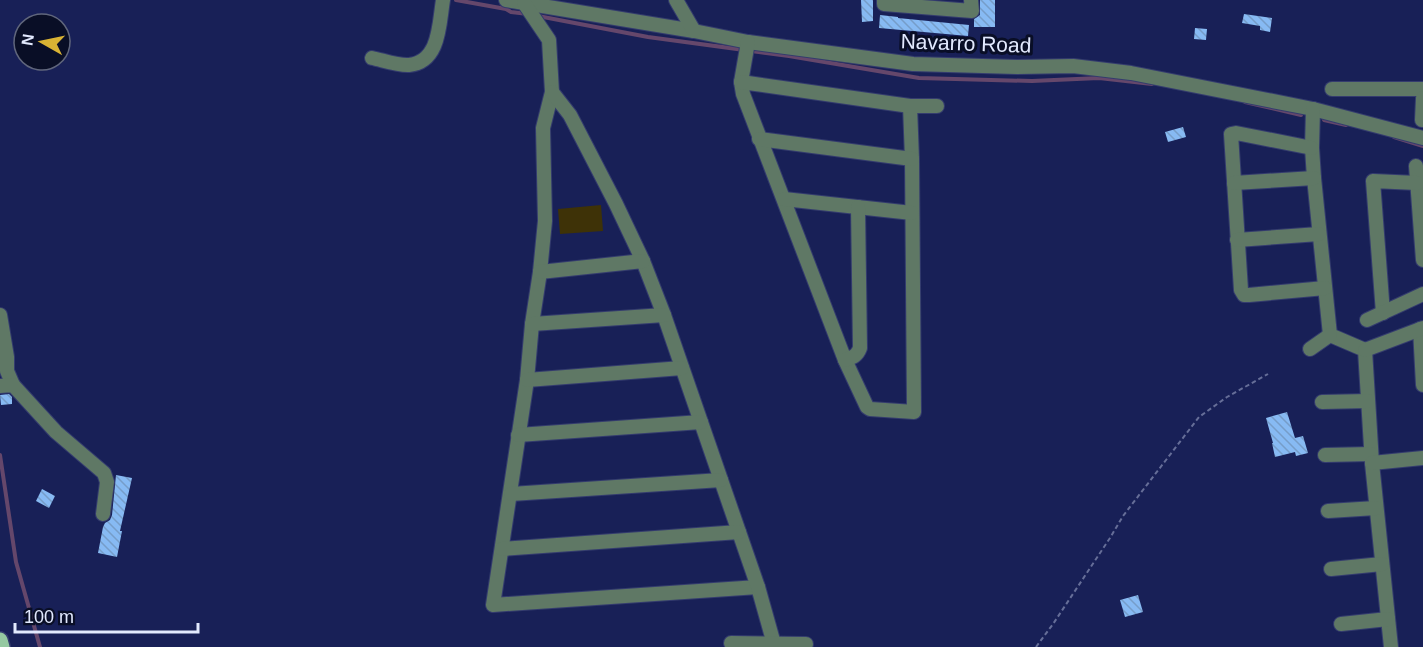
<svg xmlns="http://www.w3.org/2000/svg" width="1423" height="647" viewBox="0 0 1423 647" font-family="Arial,sans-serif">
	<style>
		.pitch { fill: #3e3207 }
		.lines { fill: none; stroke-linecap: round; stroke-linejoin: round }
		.stream { stroke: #65476b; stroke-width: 4 }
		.building { fill: url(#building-back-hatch) }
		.minor-casing { stroke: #343c6e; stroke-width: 16 }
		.major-casing { stroke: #343c6e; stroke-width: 18 }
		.path { stroke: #666e98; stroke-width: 2; stroke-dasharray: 4.5 3; stroke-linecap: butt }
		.minor { stroke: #5f7865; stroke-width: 14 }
		.major { stroke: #95c9a1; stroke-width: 15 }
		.labels { text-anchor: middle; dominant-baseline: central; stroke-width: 6; stroke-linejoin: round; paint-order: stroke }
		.street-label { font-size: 21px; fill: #e2e9fe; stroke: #090e26 }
	</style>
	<defs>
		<pattern id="building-back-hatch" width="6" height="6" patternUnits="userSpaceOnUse" patternTransform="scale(1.5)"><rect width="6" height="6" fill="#87baf3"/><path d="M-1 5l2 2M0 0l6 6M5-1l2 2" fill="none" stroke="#769dc9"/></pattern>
	</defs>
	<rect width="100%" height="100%" fill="#182057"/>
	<polygon class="pitch" points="601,205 603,231 560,234 558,209"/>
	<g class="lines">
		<g class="stream">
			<polyline points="456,0 506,9 511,12 528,14"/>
			<polyline points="538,16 648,37 789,56 919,78 1032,81 1099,78 1152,84"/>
			<polyline points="1245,102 1301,115"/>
			<polyline points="1324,120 1346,125"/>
			<polyline points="1394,137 1423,146"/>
			<polyline points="0,455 16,562 40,647"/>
		</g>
	</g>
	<g class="building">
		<polygon points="861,0 873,0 873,21 862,22"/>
		<polygon points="980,0 995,0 995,27 974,27 974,19 980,15"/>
		<polygon points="1244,14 1272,18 1270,32 1260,30 1260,26 1242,23"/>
		<polygon points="880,15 898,17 898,18 969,25 968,36 879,28"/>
		<polygon points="1195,28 1207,29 1206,40 1194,39"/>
		<polygon points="1183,127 1186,137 1168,142 1165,132"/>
		<polygon points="9,394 12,397 12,404 1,405 0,395"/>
		<polygon points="1287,412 1295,438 1303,436 1308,453 1296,456 1295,452 1275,457 1272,443 1273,443 1266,418"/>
		<polygon points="116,475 132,478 120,531 122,531 117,557 98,553 103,527 105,523 110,520 112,515"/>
		<polygon points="42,489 55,496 49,508 36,501"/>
		<polygon points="1138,595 1143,612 1125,617 1120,600"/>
	</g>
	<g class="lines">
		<defs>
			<g id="minor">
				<polyline points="506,0 694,31 748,42 913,64 1017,67 1073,66 1131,73 1313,109 1423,138"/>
				<polyline points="676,0 694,31"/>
				<polyline points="884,0 884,4 972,11 971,0"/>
				<polyline points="524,3 549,40 552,92 543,128 545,221 540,272 532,324 527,380 493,605 758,587"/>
				<polyline points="748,42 741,82 743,94 845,360 867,407 870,409 914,412 912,159 910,106"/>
				<path d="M372 58C382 60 399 66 409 65 440 62 439 24 443 0"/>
				<polyline points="741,82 910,106 937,106"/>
				<polyline points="1332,89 1423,89"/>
				<polyline points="552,92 570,115 616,204 643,261 664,315 758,587 774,644"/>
				<polyline points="1313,109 1312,148 1314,178 1330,335 1365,350 1372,463 1391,647"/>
				<polyline points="1422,120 1423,98"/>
				<polyline points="759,139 912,159"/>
				<polyline points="1312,148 1236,133 1231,134 1241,290 1244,295 1249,295 1325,288"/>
				<polyline points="1416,166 1423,260"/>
				<polyline points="1234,183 1314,178"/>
				<polyline points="784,199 912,213"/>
				<polyline points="1237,240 1319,234"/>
				<polyline points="540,272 643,261"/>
				<polyline points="1383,313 1373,181 1417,183"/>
				<polyline points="0,315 7,357 7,371 13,385"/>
				<polyline points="1367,320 1423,294"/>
				<polyline points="532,324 664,315"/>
				<polyline points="1420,329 1423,385"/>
				<polyline points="1310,349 1330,335"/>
				<polyline points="1365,350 1423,328"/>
				<path d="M845 360C853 357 857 356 860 348L858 207"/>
				<polyline points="527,380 682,368"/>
				<polyline points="0,386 13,385 56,432 104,473 107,482 103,514"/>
				<polyline points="1322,402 1368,401"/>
				<polyline points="518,435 701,422"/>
				<polyline points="1325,455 1371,454"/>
				<polyline points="1372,463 1423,458"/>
				<polyline points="511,494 721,480"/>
				<polyline points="1328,511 1376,508"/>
				<polyline points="502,549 739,532"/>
				<polyline points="1331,569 1382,564"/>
				<polyline points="1341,624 1388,619"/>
				<polyline points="731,643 806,644"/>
			</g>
			<polyline id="major" points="0,640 2,647"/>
		</defs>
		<use href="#minor" class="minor-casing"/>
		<use href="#major" class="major-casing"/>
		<polyline class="path" points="1036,647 1053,624 1110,538 1123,516 1199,417 1227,397 1268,374"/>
		<use href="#minor" class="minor"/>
		<use href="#major" class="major"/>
	</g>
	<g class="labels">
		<g class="street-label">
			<text transform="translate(966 43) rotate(2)">Navarro Road</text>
		</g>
	</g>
	<g transform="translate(42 42) rotate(279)"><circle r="28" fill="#090e26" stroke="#60667c" stroke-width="1.5"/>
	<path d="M0-4.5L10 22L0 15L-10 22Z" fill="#d9b334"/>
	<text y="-9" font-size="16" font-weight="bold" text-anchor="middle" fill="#e2e9fe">N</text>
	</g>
	<path d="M15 623v9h183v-9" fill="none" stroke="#e2e9fe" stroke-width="3"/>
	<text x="24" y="623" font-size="18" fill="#e2e9fe" stroke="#090e26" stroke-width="4.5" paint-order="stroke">100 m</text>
</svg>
